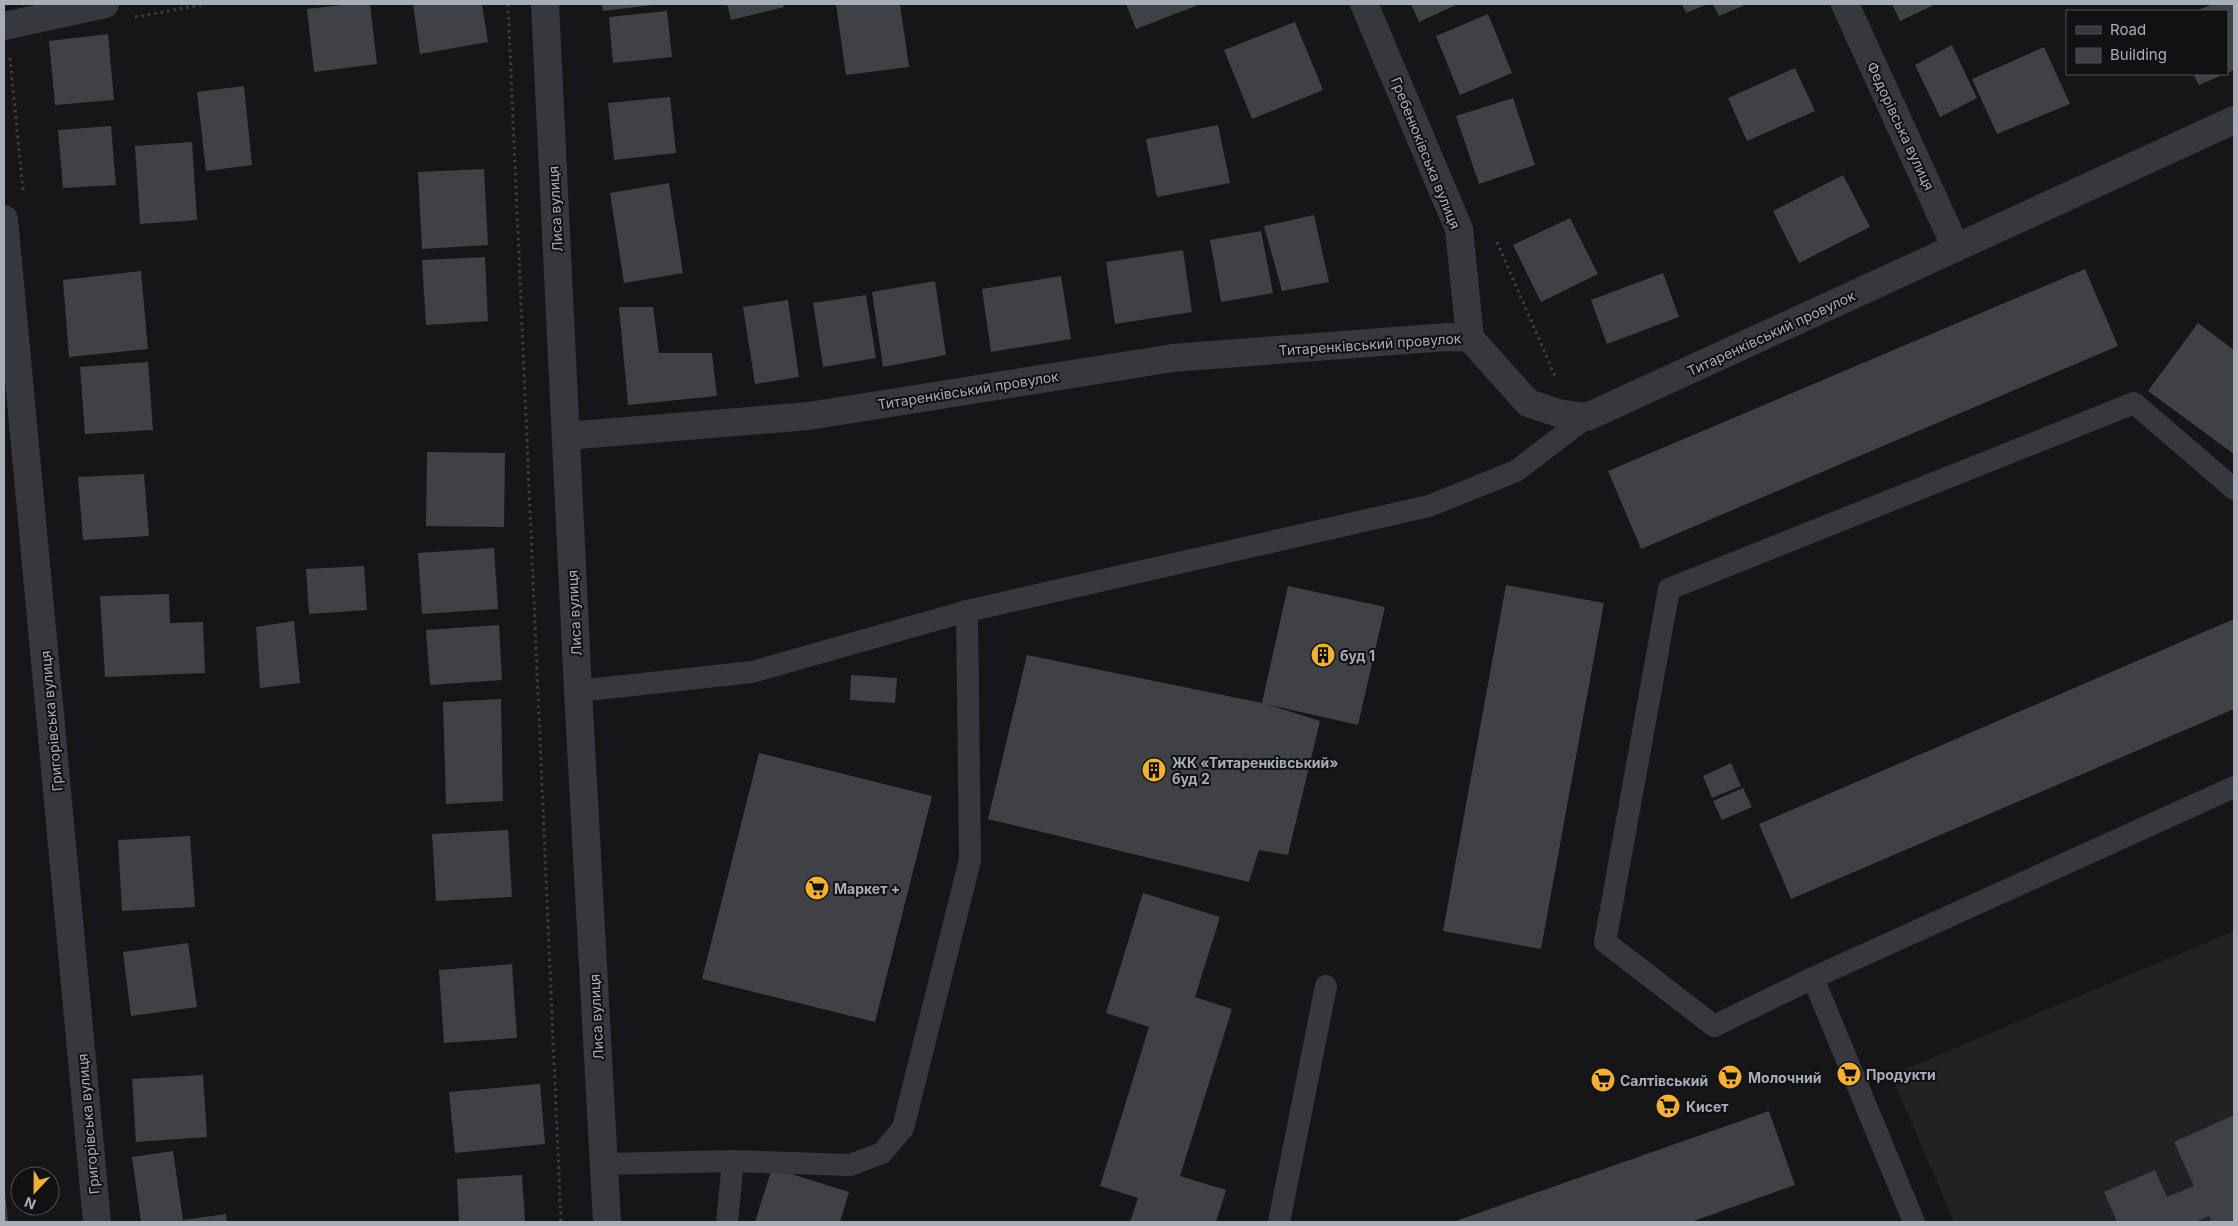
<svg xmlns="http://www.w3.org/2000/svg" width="2238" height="1226" viewBox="0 0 2238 1226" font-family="Inter,sans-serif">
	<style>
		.built { fill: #222225 }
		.building { fill: #404145 }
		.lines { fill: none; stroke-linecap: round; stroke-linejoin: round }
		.path { stroke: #3d3f44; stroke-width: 3; stroke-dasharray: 2.5 4; stroke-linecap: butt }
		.service { stroke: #37383d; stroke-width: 22 }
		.minor { stroke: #37383d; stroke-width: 28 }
		.labels { text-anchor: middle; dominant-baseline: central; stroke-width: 4; stroke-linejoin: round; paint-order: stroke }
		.street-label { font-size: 14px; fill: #a8adb8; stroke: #111113 }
		.poi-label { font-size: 14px; font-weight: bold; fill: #a8adb8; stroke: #111113; text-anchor: start }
	</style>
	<rect width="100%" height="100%" fill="#161618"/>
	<polygon class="built" points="2234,931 2234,1222 1954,1222 1891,1075"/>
	<g class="building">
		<polygon points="352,4 370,4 377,64 314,72 307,9"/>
		<polygon points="413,4 482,4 488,42 420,54"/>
		<polygon points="602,4 653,4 653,5 603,11"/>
		<polygon points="727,4 783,4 784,7 731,20"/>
		<polygon points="836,4 900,4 909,67 846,75"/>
		<polygon points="1126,4 1201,4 1136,29"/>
		<polygon points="1411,4 1458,4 1419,22"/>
		<polygon points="1682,4 1708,4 1686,13"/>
		<polygon points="1713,4 1747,4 1719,16"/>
		<polygon points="1892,4 1936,4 1900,21"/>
		<polygon points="2213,4 2234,4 2234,70 2227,73 2227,11 2196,11"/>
		<polygon points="667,11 672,57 613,63 609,17"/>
		<polygon points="1488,14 1512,73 1460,95 1436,36"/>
		<polygon points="1295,22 1323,90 1252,119 1224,50"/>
		<polygon points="108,34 114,100 55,105 49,41"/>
		<polygon points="1952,45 1977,98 1940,117 1915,65"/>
		<polygon points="2044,47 2070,104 1997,134 1972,79"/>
		<polygon points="1795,68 1815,111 1747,141 1728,98"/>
		<polygon points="2193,74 2225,74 2199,85"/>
		<polygon points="244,86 252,165 206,171 197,92"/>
		<polygon points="670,97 676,153 614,160 608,103"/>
		<polygon points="1513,98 1535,165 1479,184 1456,116"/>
		<polygon points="1218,125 1230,183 1157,197 1146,139"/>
		<polygon points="111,126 116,185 63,188 58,130"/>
		<polygon points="192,142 197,220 140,224 135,146"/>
		<polygon points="484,169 488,245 422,249 418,172"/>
		<polygon points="1843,175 1870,227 1799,263 1773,211"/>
		<polygon points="669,183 683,273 624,283 610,193"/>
		<polygon points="1314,215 1329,282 1282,291 1264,226"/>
		<polygon points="1570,218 1598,274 1541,302 1513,245"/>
		<polygon points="1261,231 1273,293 1221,302 1210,240"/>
		<polygon points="1183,250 1192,312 1115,324 1106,262"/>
		<polygon points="485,257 488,321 426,325 422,260"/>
		<polygon points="2085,269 2118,346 1641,549 1608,471"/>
		<polygon points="141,271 148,349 69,357 63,280"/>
		<polygon points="1663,273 1679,317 1607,344 1591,300"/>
		<polygon points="1061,276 1071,339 991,352 982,289"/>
		<polygon points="935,281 946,355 883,367 872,292"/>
		<polygon points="866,295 876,358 823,367 813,303"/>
		<polygon points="788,300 799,377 755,384 743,307"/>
		<polygon points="619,307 653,307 659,353 712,353 717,396 628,405"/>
		<polygon points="2198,323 2234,350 2234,454 2148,391"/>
		<polygon points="148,362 153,430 85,434 80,367"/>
		<polygon points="427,452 505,453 504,527 426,526"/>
		<polygon points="144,474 149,536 83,540 78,477"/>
		<polygon points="494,548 498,609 422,614 418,553"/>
		<polygon points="364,566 367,610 309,614 306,569"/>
		<polygon points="1506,585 1604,603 1541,949 1443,931"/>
		<polygon points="1288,586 1385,607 1358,725 1266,704 1320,721 1288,855 1259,850 1249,882 988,819 1027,655 1262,703"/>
		<polygon points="169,594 170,623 203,622 205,673 105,677 100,596"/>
		<polygon points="2234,619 2234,709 1791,899 1759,824"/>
		<polygon points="294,621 300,683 260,688 256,627"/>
		<polygon points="499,625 502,680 430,685 426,630"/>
		<polygon points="851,675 897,678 895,703 850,700"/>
		<polygon points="501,699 503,801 446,804 443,702"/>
		<polygon points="759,753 932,796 875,1022 702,979"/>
		<polygon points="1731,763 1741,786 1712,798 1703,776"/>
		<polygon points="1743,788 1752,807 1722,820 1713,801"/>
		<polygon points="508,830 512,897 436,901 432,834"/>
		<polygon points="190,836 195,907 122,911 118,840"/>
		<polygon points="1143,893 1220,917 1195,997 1232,1009 1180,1176 1226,1190 1216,1222 1130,1222 1138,1198 1100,1186 1149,1027 1106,1013"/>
		<polygon points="188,943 197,1007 131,1016 123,952"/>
		<polygon points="512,964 517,1038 444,1043 439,970"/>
		<polygon points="203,1075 207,1137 136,1142 132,1079"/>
		<polygon points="540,1084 545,1144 455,1153 449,1092"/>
		<polygon points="1769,1111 1795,1185 1691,1222 1453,1222"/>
		<polygon points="2234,1115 2234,1222 2212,1222 2209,1216 2196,1222 2117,1222 2104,1192 2155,1170 2167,1197 2194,1186 2174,1142"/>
		<polygon points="173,1151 183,1220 226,1214 227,1222 141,1222 132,1157"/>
		<polygon points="772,1168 849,1192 840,1222 755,1222"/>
		<polygon points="522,1175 525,1222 459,1222 457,1179"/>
		<polygon points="4,1192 5,1192 8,1222 4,1222"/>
	</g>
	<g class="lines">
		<g class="path">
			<polyline points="508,4 561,1222"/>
			<polyline points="135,17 206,4"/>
			<polyline points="10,58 23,191"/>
			<polyline points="1497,242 1555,376"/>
		</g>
		<g class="service">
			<polyline points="2234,489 2134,403 1669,589 1605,942 1714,1026 1813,978 2234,787"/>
			<polyline points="578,691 752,672 967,611 1429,506 1516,471 1587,417"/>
			<polyline points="1813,978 1914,1222"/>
			<polyline points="605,1164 733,1161 850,1165 882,1153 903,1128 970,860 967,611"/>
			<polyline points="727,1222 733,1161"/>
			<polyline points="1279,1222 1326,986"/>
		</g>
		<g class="minor">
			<polyline points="545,4 578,691 607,1222"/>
			<polyline points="1364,4 1459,229 1470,338"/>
			<polyline points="1845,4 1956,248"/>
			<polyline points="4,26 105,4"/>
			<polyline points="4,219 97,1222"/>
			<polyline points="566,436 809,416 1173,358 1447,337 1470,338 1528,403 1558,413 1587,417 2234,120"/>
		</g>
	</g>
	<defs>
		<symbol id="building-disc" viewBox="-11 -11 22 22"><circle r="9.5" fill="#f2b134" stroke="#111113"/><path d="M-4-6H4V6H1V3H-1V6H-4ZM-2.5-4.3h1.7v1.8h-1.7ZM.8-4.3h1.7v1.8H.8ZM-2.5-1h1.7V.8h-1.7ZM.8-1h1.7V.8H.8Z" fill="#111"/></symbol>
		<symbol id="supermarket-disc" viewBox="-11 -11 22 22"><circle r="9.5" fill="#f2b134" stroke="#111113"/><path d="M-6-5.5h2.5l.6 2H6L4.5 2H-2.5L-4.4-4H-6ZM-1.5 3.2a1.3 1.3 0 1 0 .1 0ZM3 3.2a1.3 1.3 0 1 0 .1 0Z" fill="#111"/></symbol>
	</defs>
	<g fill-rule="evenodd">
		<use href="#building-disc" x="1309" y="641" width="28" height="28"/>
		<use href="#building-disc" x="1140" y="756" width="28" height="28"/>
		<use href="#supermarket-disc" x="803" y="874" width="28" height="28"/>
		<use href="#supermarket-disc" x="1835" y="1060" width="28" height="28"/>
		<use href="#supermarket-disc" x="1716" y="1063" width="28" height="28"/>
		<use href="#supermarket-disc" x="1589" y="1066" width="28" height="28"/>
		<use href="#supermarket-disc" x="1654" y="1092" width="28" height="28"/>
	</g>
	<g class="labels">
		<g class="street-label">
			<text transform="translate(1901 126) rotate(65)">Федорівська вулиця</text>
			<text transform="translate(1426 153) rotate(68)">Гребенюківська вулиця</text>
			<text transform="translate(555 209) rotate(-93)">Лиса вулиця</text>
			<text transform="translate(1771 333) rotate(-25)">Титаренківський провулок</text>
			<text transform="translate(1370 344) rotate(-4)">Титаренківський провулок</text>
			<text transform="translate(968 390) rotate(-9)">Титаренківський провулок</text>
			<text transform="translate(574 613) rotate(-93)">Лиса вулиця</text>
			<text transform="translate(51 721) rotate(-95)">Григорівська вулиця</text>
			<text transform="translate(596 1017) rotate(-93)">Лиса вулиця</text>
			<text transform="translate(88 1124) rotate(-95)">Григорівська вулиця</text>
		</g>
		<g class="poi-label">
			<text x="1340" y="655">буд 1</text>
			<text x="1172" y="762">ЖК «Титаренківський»<tspan x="1172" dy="16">буд 2</tspan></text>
			<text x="834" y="888">Маркет +</text>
			<text x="1866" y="1074">Продукти</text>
			<text x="1748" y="1077">Молочний</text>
			<text x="1620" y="1080">Салтівський</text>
			<text x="1686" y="1106">Кисет</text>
		</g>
	</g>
	<rect width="2238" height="1226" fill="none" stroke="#a8adb8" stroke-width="10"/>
	<rect x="2066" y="10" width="162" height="65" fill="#111113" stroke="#4d4f55"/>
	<rect x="2076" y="26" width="25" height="8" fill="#37383d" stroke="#4d4f55"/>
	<text x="2110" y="35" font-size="15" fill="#a8adb8">Road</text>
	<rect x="2076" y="48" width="25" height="15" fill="#404145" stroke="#4d4f55"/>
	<text x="2110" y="60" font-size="15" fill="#a8adb8">Building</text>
	<g transform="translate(35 1191) rotate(202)"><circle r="24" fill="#111113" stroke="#4d4f55"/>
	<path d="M0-4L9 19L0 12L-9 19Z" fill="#f2b134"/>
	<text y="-8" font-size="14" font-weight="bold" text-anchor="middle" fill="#a8adb8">N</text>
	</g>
</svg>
